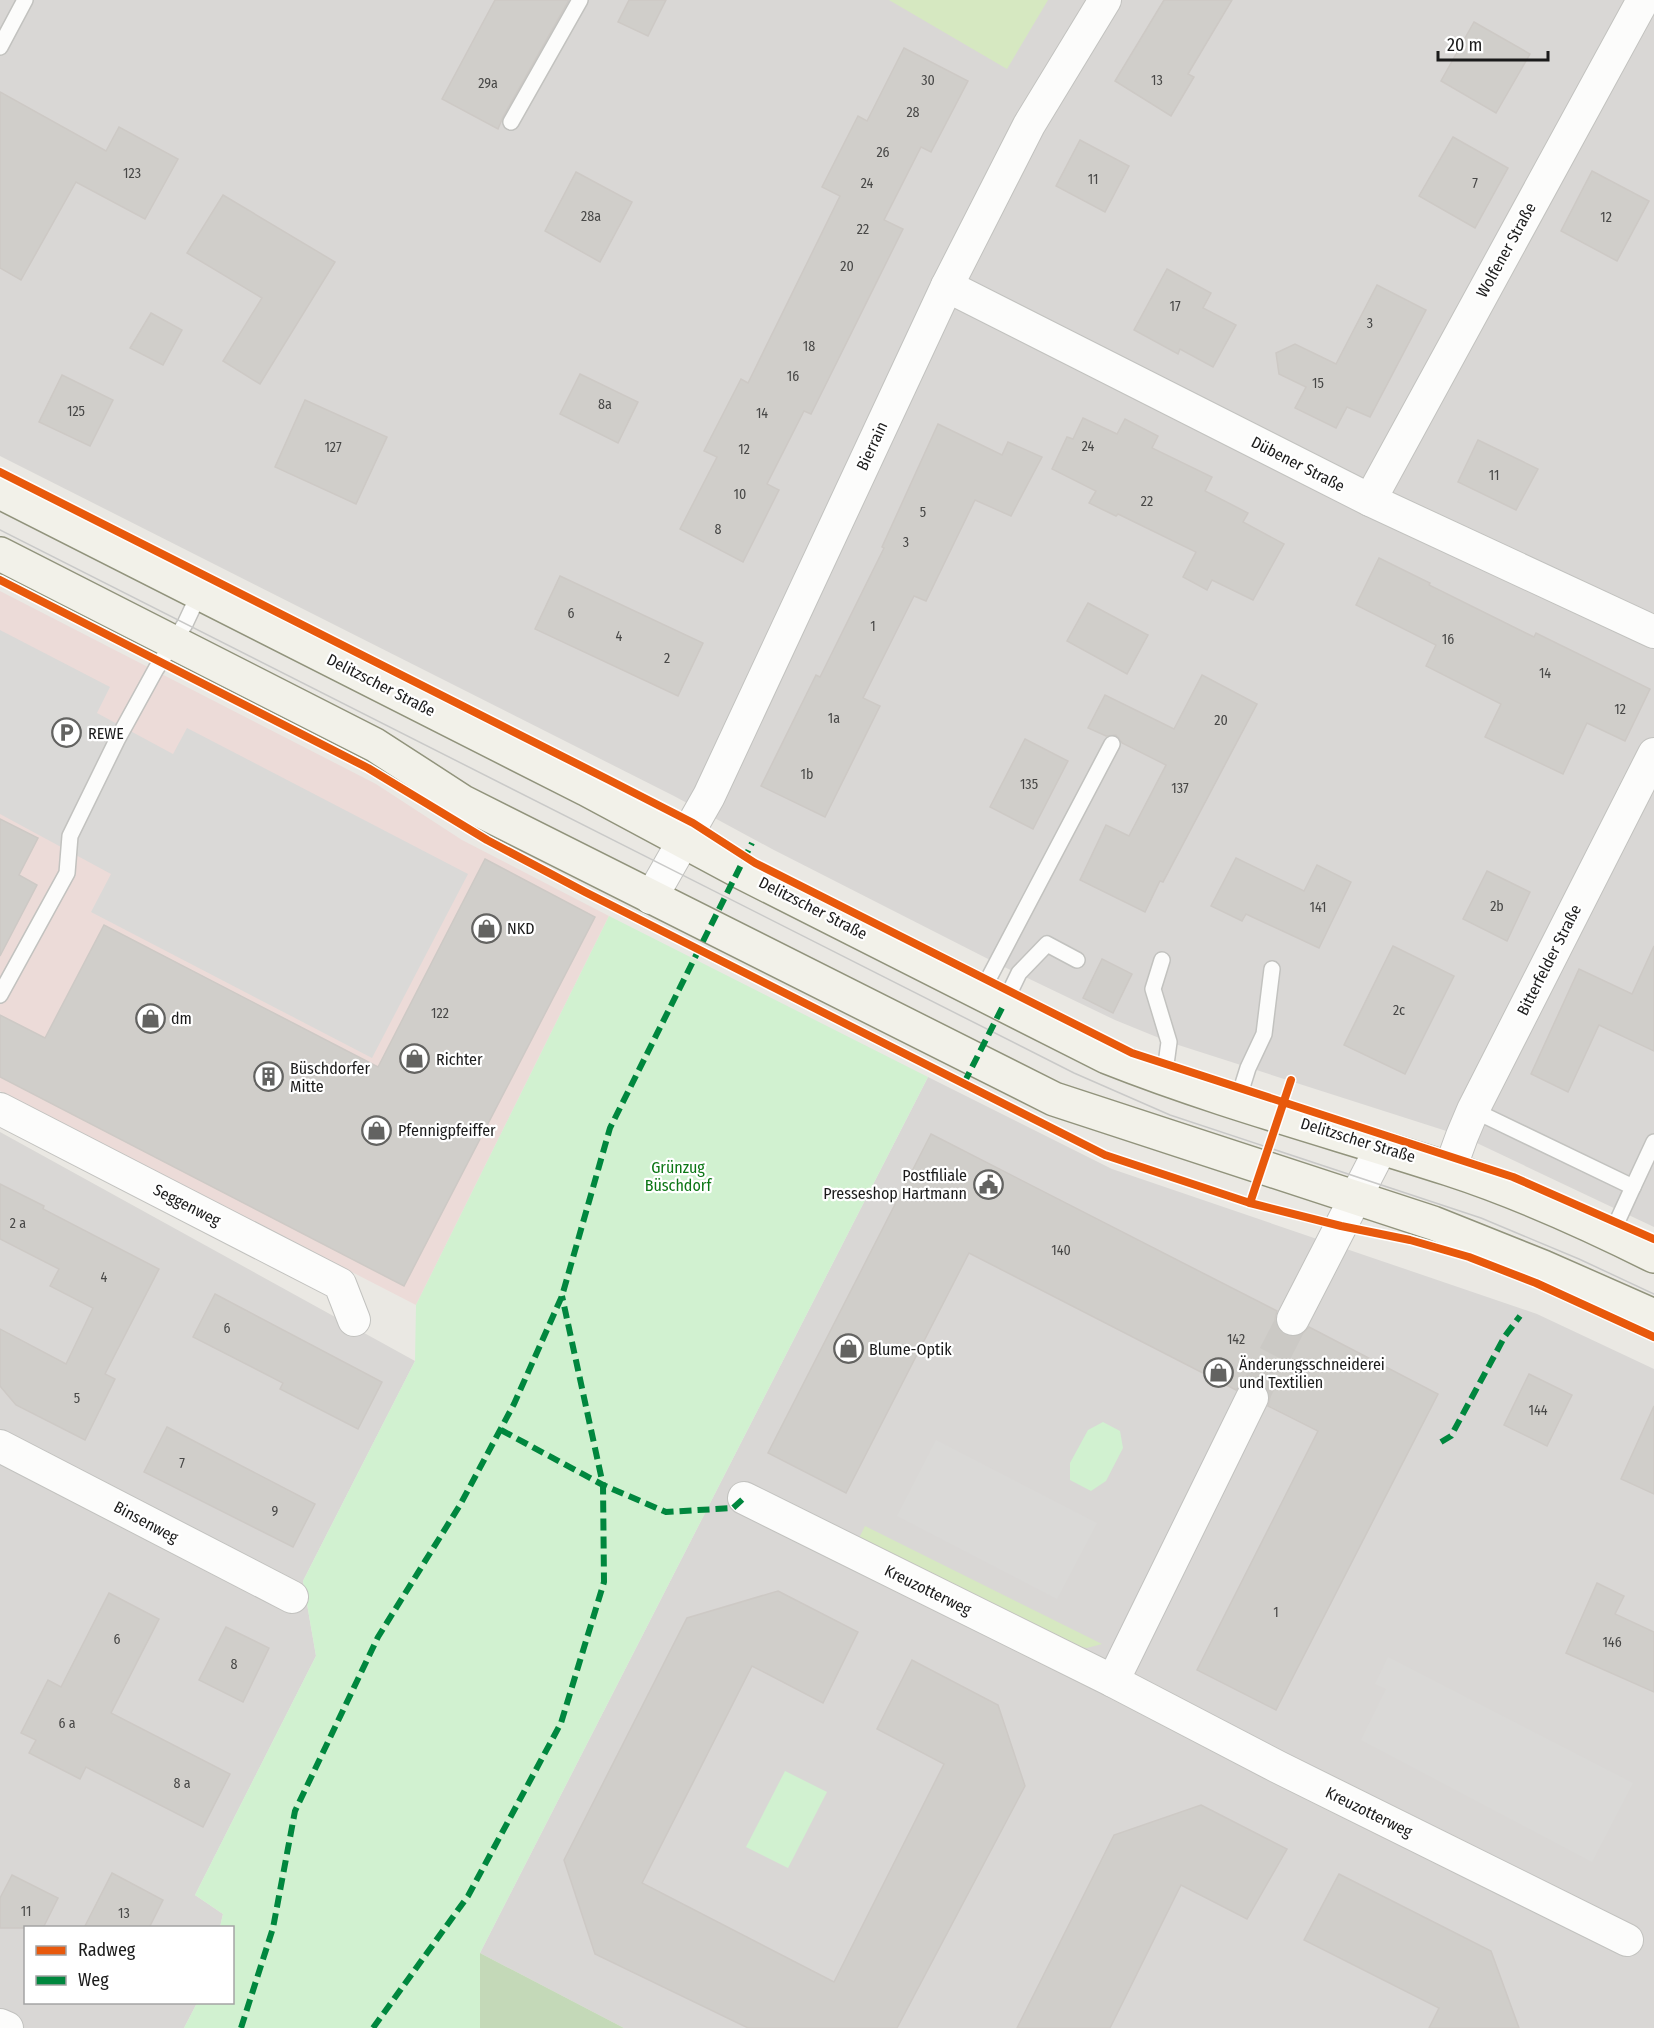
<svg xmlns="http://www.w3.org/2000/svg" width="1654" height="2028" viewBox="0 0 1654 2028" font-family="'Fira Sans Condensed',sans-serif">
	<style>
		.residential { fill: #d9d7d5 }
		.commercial { fill: #ecdbd8 }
		.grass { fill: #d6e8c1 }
		.forest { fill: #c4d9b8 }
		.park { fill: #d1f1d0 }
		.parking { fill: #dad9d7 }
		.building { fill: #d0ceca; stroke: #cdc9c5; stroke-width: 1.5 }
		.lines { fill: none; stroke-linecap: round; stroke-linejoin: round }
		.minor-tunnel { stroke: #cbc9c5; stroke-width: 32; stroke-dasharray: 32 16; stroke-linecap: butt }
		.service-casing { stroke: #c2c2bf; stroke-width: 18 }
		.minor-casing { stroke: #c2c2bf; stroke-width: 34 }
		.secondary-casing { stroke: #91937c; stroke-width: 36 }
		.service { stroke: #fcfcfb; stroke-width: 15 }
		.minor { stroke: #fcfcfb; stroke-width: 32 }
		.secondary { stroke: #f2f1e9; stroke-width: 33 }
		.tram { stroke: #c9c9c8; stroke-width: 1.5 }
		.quiet { stroke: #00873e; stroke-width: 6; stroke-dasharray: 12 6; stroke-linecap: butt }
		.cycleway-casing { stroke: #fff; stroke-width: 11 }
		.cycleway { stroke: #e8590c; stroke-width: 8 }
		.labels { text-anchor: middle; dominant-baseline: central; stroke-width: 4.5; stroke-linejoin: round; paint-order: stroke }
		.number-label { font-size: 14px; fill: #484847 }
		.street-label { font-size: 16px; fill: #1b1b1b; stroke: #fff }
		.poi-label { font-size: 16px; fill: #1b1b1b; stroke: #fff; text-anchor: start }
		.park-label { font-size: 16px; fill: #0c7615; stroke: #fff }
	</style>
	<rect width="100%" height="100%" fill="#eae8e3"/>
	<g class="residential">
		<polygon points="0,0 1654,0 1654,1227 1462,1136 1169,1042 1115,1020 996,963 772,849 674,796 0,456"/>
		<polygon points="928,1077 1112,1169 1537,1314 1654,1369 1654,2028 624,2028 480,1953"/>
		<polygon points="0,1132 415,1361 303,1581 316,1656 195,1895 223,1914 220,1927 26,1928 26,2002 197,2003 184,2028 0,2028"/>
	</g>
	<polygon class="commercial" points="0,591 376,784 462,840 609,916 416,1305 0,1091"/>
	<g class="grass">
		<polygon points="889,0 1048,0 1007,69"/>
		<polygon points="865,1526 1102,1644 1087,1648 1071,1645 859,1538"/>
	</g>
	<polygon class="forest" points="480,1953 624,2028 480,2028"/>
	<g class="park">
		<polygon points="609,916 928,1077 480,1953 480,2028 184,2028 197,2003 232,2002 232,1928 220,1927 223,1914 195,1895 316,1656 303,1581 415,1361 416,1305"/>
		<polygon points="1103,1422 1120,1431 1123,1448 1106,1481 1091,1491 1070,1480 1070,1463 1088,1430"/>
		<polygon points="785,1771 827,1792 788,1868 746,1847"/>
	</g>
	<g class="parking">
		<polygon points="0,630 110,687 97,713 173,754 187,728 468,874 372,1058 91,912 111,874 0,814"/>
		<polygon points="936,1440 1097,1523 1057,1599 897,1516"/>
		<polygon points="1388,1657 1633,1783 1592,1862 1361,1740 1386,1689 1375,1684"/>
	</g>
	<g class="building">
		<polygon points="495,0 569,0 503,117 498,129 442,99"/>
		<polygon points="629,0 666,0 648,36 618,22"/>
		<polygon points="1164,0 1232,0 1188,74 1194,77 1171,116 1115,81"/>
		<polygon points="1474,22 1530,54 1496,113 1441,81"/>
		<polygon points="904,48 968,81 931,152 921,147 884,220 903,229 811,414 804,411 767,484 779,490 743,562 680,529 717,457 704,451 741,379 748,383 840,196 822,187 858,116 867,121"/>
		<polygon points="0,92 106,151 119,127 178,159 145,219 76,182 21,280 0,268"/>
		<polygon points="1453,137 1508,168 1475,228 1419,196"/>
		<polygon points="1080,140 1129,166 1105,212 1056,186"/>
		<polygon points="1592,171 1649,201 1617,261 1561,231"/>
		<polygon points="576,172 632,202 600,262 545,231"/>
		<polygon points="223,195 335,262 260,384 223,361 262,298 187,253"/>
		<polygon points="1167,269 1211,293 1203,308 1236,325 1213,367 1180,349 1178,354 1134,330"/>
		<polygon points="1377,285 1426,310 1370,417 1347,407 1336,428 1295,408 1306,387 1279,374 1276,353 1295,344 1336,364"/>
		<polygon points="151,313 182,330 163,365 130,348"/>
		<polygon points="580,374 638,402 618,443 560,414"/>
		<polygon points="62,375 113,400 90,446 39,422"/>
		<polygon points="305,400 387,437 356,504 275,467"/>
		<polygon points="1083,418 1117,434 1125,419 1158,436 1152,448 1212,477 1205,491 1248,513 1243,522 1284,544 1253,600 1212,580 1207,590 1183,577 1196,552 1118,514 1116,516 1089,503 1096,491 1052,469 1067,437 1073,439"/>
		<polygon points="938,424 1002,455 1008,442 1042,457 1011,516 975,500 926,601 914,596 863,698 880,706 825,817 761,786 816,675 820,677 884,548 882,547"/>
		<polygon points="1478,440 1538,469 1516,510 1458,482"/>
		<polygon points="1379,558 1430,583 1429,585 1534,637 1536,633 1650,689 1625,741 1587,723 1563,774 1485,737 1501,704 1426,666 1436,645 1356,605"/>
		<polygon points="560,576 703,643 678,696 535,629"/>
		<polygon points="1088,603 1148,635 1127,674 1067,641"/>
		<polygon points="1202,675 1257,704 1163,882 1160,881 1145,912 1080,880 1106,825 1129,836 1166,765 1122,743 1116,735 1106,736 1088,728 1105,695 1174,729"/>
		<polygon points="1025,739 1068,761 1033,829 990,807"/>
		<polygon points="0,819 38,838 19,875 37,885 0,956"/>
		<polygon points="1236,858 1304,891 1317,865 1351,882 1319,948 1246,914 1242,921 1211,906"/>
		<polygon points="485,859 595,917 404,1286 0,1077 0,1015 45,1038 104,925 378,1067"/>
		<polygon points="1487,871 1530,892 1507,941 1463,919"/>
		<polygon points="1393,946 1454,976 1405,1074 1344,1045"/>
		<polygon points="1654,946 1654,1051 1599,1025 1568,1092 1531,1074 1579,969 1632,994"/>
		<polygon points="1102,959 1132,974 1113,1013 1083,998"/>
		<polygon points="931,1134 1277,1311 1275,1319 1278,1328 1285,1335 1293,1337 1302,1334 1309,1327 1438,1394 1276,1710 1197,1670 1318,1431 1268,1406 1270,1397 1267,1389 1259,1382 1250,1380 1242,1383 1236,1390 969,1253 846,1493 768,1453"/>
		<polygon points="0,1184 44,1206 43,1209 159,1269 105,1374 115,1379 85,1440 16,1405 0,1386 0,1329 66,1364 93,1308 50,1286 59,1269 0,1239"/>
		<polygon points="215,1294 382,1382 358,1429 280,1389 283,1383 193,1337"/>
		<polygon points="1529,1374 1572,1395 1547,1446 1504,1425"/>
		<polygon points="1654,1406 1654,1494 1621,1479"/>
		<polygon points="167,1427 315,1504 293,1547 144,1472"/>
		<polygon points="1597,1583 1624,1596 1615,1614 1654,1632 1654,1692 1566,1653"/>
		<polygon points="778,1591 858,1632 823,1703 752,1666 642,1883 834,1982 944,1764 877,1729 912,1660 998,1705 1025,1786 897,2028 748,2028 595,1954 564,1860 687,1618"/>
		<polygon points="109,1593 159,1619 111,1713 230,1774 203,1827 86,1767 80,1779 29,1753 36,1740 21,1733 48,1680 61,1687"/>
		<polygon points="226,1627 269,1648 243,1702 199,1680"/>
		<polygon points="1201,1805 1287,1849 1247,1919 1181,1885 1110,2028 1017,2028 1114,1835"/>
		<polygon points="112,1873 163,1900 149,1928 84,1928"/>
		<polygon points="1339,1874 1491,1951 1519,2028 1429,2028 1439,2008 1304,1940"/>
		<polygon points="12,1875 58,1898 43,1928 0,1928 0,1898"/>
	</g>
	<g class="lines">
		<polyline class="minor-tunnel" points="1252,1398 1293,1319"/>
		<defs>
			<g id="service">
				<polyline points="0,47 25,0"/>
				<polyline points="511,122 580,0"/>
				<polyline points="1162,960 1153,989 1169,1042 1164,1079"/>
				<polyline points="981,993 1112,744"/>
				<polyline points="0,995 67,873 70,836 117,740 156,669 185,624 199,594"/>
				<polyline points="1004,1004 1019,973 1047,944 1077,960"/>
				<polyline points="1237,1103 1248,1068 1264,1034 1272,969"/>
				<polyline points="1473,1110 1633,1187 1611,1235"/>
				<polyline points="1633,1187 1654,1142"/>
			</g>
			<g id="minor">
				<polyline points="947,286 1370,500 1654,632"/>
				<polyline points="1370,500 1643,0"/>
				<polyline points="651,898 709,796 947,286 1029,125 1105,0"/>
				<polyline points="0,1109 340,1284 354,1320"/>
				<polyline points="1450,1169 1462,1136 1473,1110 1654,754"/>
				<polyline points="1293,1319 1381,1148"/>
				<polyline points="0,1446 292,1597"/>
				<polyline points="744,1498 1113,1681 1252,1398"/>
				<polyline points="1113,1681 1278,1767 1627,1940"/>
				<polyline points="0,2025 7,2028"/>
			</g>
			<g id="secondary">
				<path d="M0 492 586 789 737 870 1107 1057C1218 1101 1335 1132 1449 1169 1520 1192 1588 1223 1654 1256"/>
				<polyline points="0,554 375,745 463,802 1054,1099 1433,1223 1543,1267 1654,1316"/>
			</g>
		</defs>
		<use href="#service" class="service-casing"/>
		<use href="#minor" class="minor-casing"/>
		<use href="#secondary" class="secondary-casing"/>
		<use href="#service" class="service"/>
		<use href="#minor" class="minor"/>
		<use href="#secondary" class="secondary"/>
		<polyline class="tram" points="0,530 1074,1073 1170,1115 1481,1218 1579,1259 1654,1294"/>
		<g class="quiet">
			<polyline points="964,1083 1004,1004"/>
			<polyline points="501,1430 603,1485 666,1512 733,1508 744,1498"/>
			<polyline points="1441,1442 1451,1436 1505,1336 1520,1316"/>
			<polyline points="241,2028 273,1928 295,1811 378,1637 460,1505 514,1404 562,1296 610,1128 752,843"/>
			<polyline points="373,2028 468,1896 561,1723 604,1582 603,1485 562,1296"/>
		</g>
		<defs>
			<g id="cycleway">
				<polyline points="0,472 609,780 693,823 755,863 1132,1053 1513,1177 1654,1239"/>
				<polyline points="0,580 368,768 487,840 585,892 1105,1155 1250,1203 1341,1226 1410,1240 1469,1257 1536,1283 1654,1337"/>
				<polyline points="1250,1203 1291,1080"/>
			</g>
		</defs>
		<use href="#cycleway" class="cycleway-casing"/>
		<use href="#cycleway" class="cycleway"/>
	</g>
	<defs>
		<symbol id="parking-ring" viewBox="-11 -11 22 22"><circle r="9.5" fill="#fff" stroke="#636361" stroke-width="1.5"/><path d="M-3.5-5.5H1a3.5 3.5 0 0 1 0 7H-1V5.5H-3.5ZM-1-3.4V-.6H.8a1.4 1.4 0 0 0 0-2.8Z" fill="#636361"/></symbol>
		<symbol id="shop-ring" viewBox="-11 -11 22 22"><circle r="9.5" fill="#fff" stroke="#636361" stroke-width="1.5"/><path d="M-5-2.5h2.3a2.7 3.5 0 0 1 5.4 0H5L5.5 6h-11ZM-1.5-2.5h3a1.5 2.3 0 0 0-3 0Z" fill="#636361"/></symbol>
		<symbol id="building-ring" viewBox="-11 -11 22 22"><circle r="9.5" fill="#fff" stroke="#636361" stroke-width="1.5"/><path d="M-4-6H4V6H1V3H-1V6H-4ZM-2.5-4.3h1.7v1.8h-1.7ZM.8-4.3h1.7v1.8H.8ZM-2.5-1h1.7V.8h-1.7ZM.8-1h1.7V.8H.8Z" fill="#636361"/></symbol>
		<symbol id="civic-ring" viewBox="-11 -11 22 22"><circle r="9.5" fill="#fff" stroke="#636361" stroke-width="1.5"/><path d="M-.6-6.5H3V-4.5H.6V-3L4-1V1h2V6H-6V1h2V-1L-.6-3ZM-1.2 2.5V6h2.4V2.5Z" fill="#636361"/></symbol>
	</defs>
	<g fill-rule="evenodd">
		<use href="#parking-ring" x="50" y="716" width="33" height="33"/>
		<use href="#shop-ring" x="470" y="912" width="33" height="33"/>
		<use href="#shop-ring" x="134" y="1002" width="33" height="33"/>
		<use href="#shop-ring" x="398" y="1042" width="33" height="33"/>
		<use href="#building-ring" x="252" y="1060" width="33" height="33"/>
		<use href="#shop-ring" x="360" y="1114" width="33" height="33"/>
		<use href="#civic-ring" x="972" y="1168" width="33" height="33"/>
		<use href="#shop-ring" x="832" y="1332" width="33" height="33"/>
		<use href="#shop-ring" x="1202" y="1356" width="33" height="33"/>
	</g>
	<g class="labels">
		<g class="number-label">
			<text x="928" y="80">30</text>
			<text x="1157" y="80">13</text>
			<text x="488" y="83">29a</text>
			<text x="913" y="112">28</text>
			<text x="883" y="152">26</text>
			<text x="132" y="173">123</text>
			<text x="1093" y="179">11</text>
			<text x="867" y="183">24</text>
			<text x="1475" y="183">7</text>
			<text x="591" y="216">28a</text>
			<text x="1606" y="217">12</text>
			<text x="863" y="229">22</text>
			<text x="847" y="266">20</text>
			<text x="1175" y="306">17</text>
			<text x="1370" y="323">3</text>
			<text x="809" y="346">18</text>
			<text x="793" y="376">16</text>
			<text x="1318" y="383">15</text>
			<text x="605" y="404">8a</text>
			<text x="76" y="411">125</text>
			<text x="762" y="413">14</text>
			<text x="1088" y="446">24</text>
			<text x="333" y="447">127</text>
			<text x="744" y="449">12</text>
			<text x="1494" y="475">11</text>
			<text x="740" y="494">10</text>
			<text x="1147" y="501">22</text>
			<text x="923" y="512">5</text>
			<text x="718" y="529">8</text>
			<text x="906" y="542">3</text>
			<text x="571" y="613">6</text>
			<text x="873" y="626">1</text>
			<text x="619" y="636">4</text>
			<text x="1448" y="639">16</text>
			<text x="667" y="658">2</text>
			<text x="1545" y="673">14</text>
			<text x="1620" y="709">12</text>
			<text x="834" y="718">1a</text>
			<text x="1221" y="720">20</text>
			<text x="807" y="774">1b</text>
			<text x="1029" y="784">135</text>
			<text x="1180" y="788">137</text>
			<text x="1497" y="906">2b</text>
			<text x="1318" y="907">141</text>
			<text x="1399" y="1010">2c</text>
			<text x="440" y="1013">122</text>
			<text x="18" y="1223">2 a</text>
			<text x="1061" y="1250">140</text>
			<text x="104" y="1277">4</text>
			<text x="227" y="1328">6</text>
			<text x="1236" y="1339">142</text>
			<text x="77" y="1398">5</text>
			<text x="1538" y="1410">144</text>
			<text x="182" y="1463">7</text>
			<text x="275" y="1511">9</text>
			<text x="1276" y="1612">1</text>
			<text x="117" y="1639">6</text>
			<text x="1612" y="1642">146</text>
			<text x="234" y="1664">8</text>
			<text x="67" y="1723">6 a</text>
			<text x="182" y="1783">8 a</text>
			<text x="26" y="1911">11</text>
			<text x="124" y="1913">13</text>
		</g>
		<g class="street-label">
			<text transform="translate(1506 250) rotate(-61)">Wolfener Straße</text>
			<text transform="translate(872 446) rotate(-65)">Bierrain</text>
			<text transform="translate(1298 464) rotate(27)">Dübener Straße</text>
			<text transform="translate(381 685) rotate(27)">Delitzscher Straße</text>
			<text transform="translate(813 908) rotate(27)">Delitzscher Straße</text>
			<text transform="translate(1549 960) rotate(-63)">Bitterfelder Straße</text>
			<text transform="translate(1358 1140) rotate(17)">Delitzscher Straße</text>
			<text transform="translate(187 1205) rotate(27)">Seggenweg</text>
			<text transform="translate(146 1522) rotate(28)">Binsenweg</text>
			<text transform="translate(928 1590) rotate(26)">Kreuzotterweg</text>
			<text transform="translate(1369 1812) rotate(26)">Kreuzotterweg</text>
		</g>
		<g class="poi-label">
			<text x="88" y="733">REWE</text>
			<text x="507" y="928">NKD</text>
			<text x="171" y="1018">dm</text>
			<text x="436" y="1059">Richter</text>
			<text x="290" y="1068">Büschdorfer<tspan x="290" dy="18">Mitte</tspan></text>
			<text x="398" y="1130">Pfennigpfeiffer</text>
			<text x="967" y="1175" text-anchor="end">Postfiliale<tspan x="967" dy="18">Presseshop Hartmann</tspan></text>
			<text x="869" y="1349">Blume-Optik</text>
			<text x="1239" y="1364">Änderungsschneiderei<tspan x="1239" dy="18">und Textilien</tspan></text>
		</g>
		<g class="park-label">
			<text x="678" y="1167">Grünzug<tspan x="678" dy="18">Büschdorf</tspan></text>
		</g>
	</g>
	<rect x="24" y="1926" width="210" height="78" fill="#ffffff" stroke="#a4a4a4" stroke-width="1.5"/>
	<rect x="36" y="1946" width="30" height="9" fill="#e8590c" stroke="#a4a4a4" stroke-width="1.5"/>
	<text x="78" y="1956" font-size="18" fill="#1b1b1b">Radweg</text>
	<rect x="36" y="1976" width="30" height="9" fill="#00873e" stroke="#a4a4a4" stroke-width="1.5"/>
	<text x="78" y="1986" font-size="18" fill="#1b1b1b">Weg</text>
	<path d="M1438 51v9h110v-9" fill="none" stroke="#1b1b1b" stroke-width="3"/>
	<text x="1447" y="51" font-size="18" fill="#1b1b1b" stroke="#ffffff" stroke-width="4.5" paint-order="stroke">20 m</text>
</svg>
